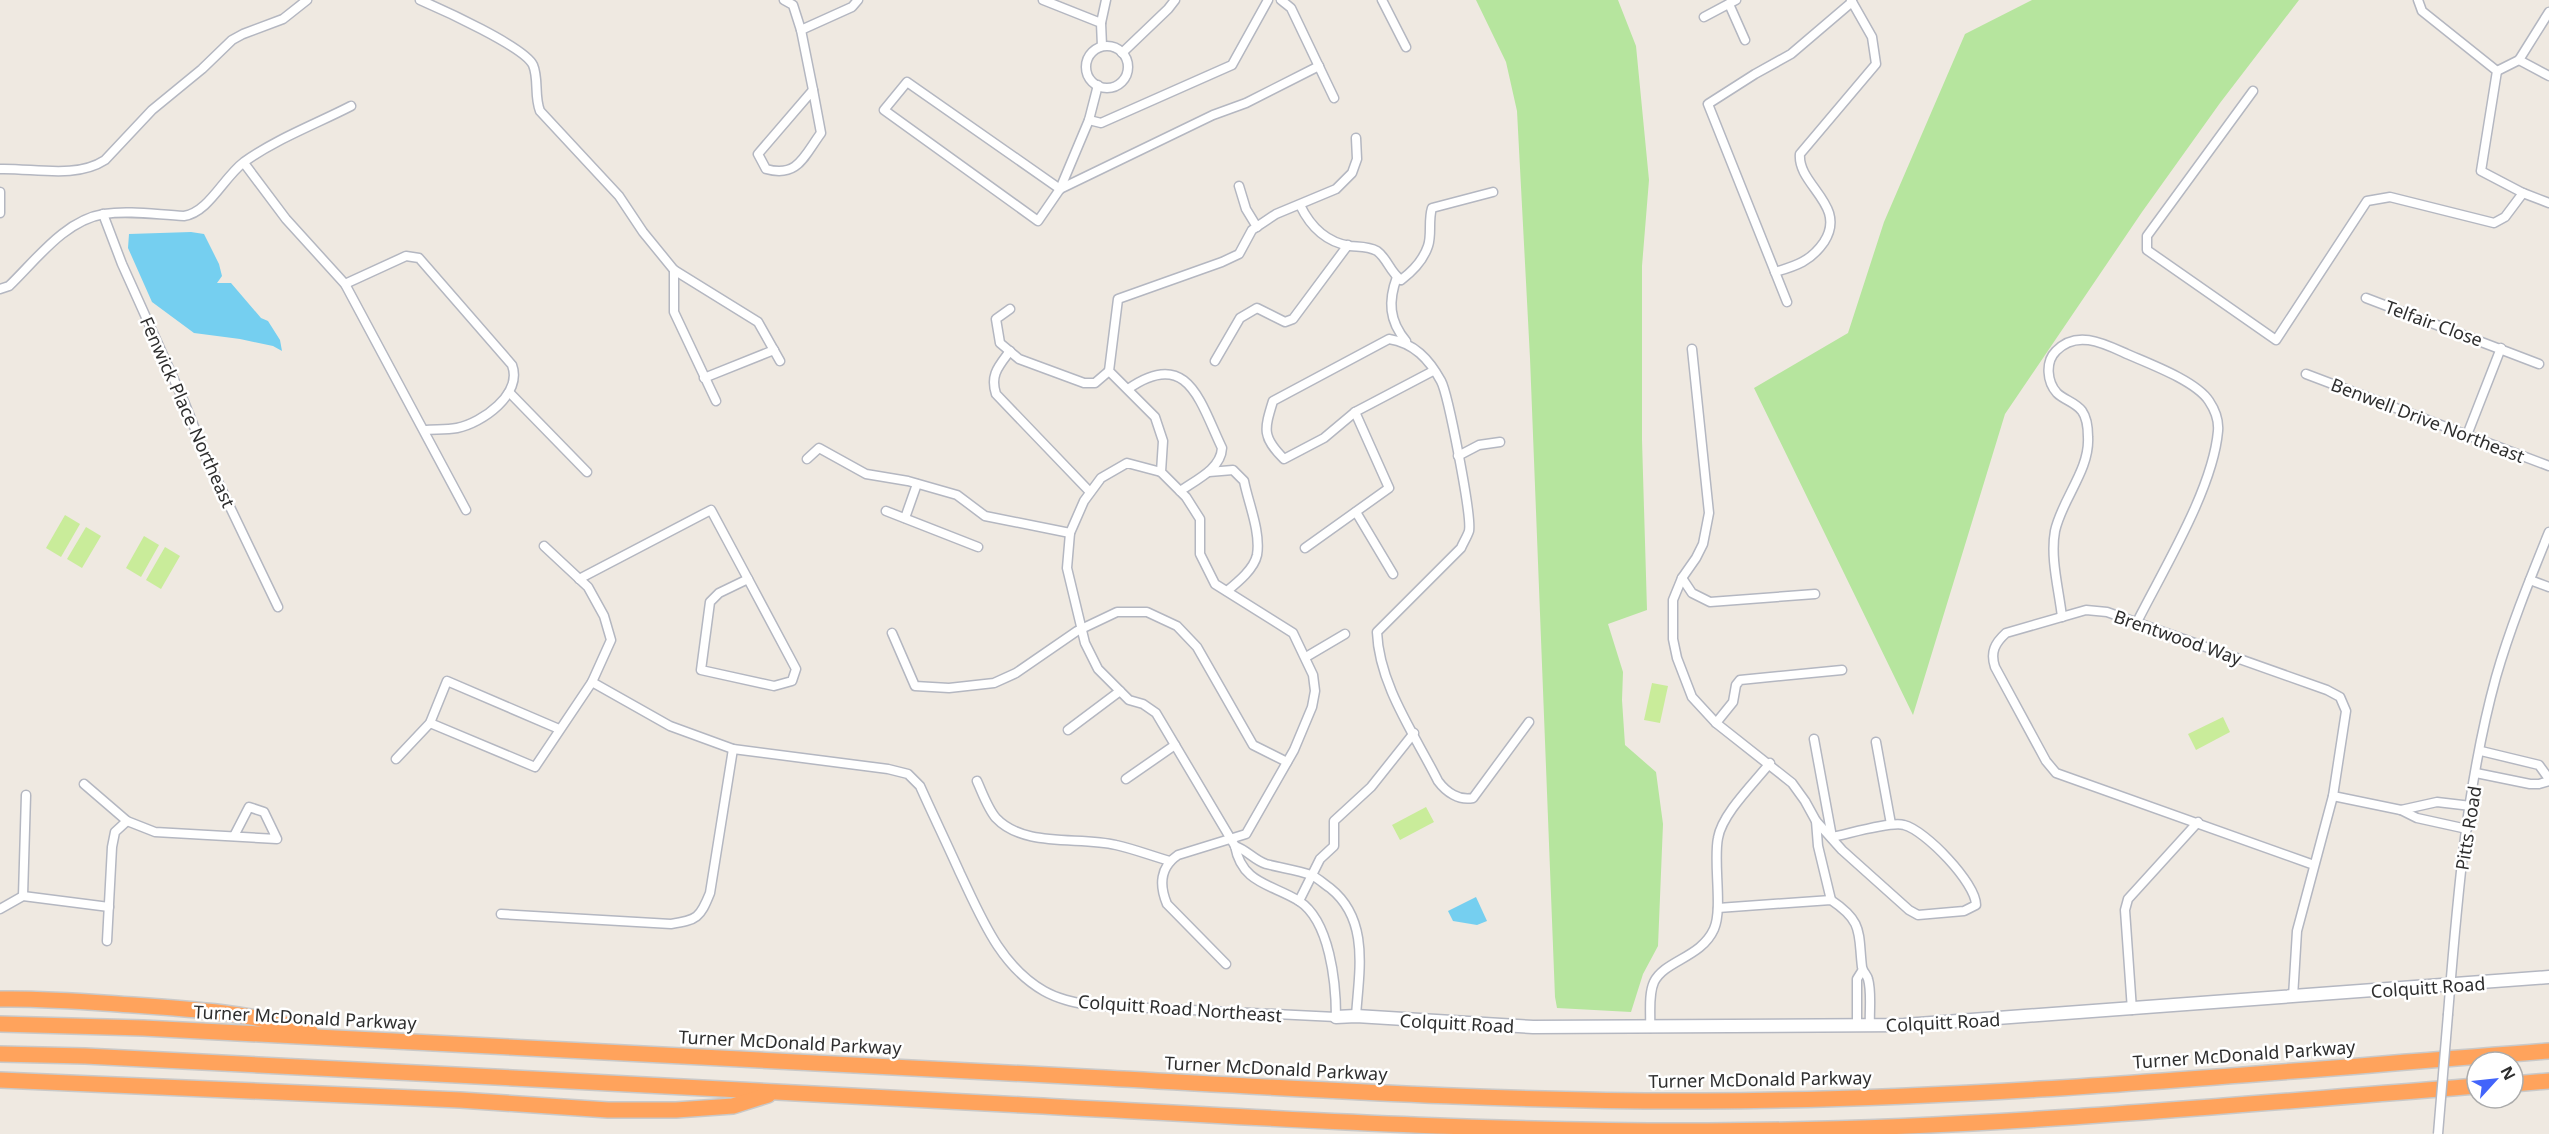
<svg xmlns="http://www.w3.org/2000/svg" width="2549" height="1134" viewBox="0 0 2549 1134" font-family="'Noto Sans',sans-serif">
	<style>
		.green { fill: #b6e59e }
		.pitch { fill: #c9ec9a }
		.water { fill: #75cff0 }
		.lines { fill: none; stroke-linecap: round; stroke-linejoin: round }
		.street-casing { stroke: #b4b7c1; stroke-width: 11 }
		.secondary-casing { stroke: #b4b7c1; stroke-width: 15 }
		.highway-casing { stroke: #c9c9c9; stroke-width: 18 }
		.street { stroke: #fff; stroke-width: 8 }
		.secondary { stroke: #fff; stroke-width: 12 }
		.highway { stroke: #ffa35c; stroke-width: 15 }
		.street-bridge-casing { stroke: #b4b7c1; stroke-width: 11; stroke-linecap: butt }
		.street-bridge { stroke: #fff; stroke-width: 8 }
		.labels { text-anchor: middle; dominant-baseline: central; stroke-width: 5; stroke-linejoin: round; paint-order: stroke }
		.street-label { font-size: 18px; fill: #2e2e2e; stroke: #fff }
	</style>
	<rect width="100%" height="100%" fill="#efe9e1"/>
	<g class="green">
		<polygon points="1476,0 1618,0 1636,46 1649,180 1642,266 1642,440 1647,610 1608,624 1623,672 1622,700 1625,745 1656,772 1663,824 1658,946 1643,974 1631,1012 1557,1008 1555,997 1530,358 1517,111 1506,62"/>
		<polygon points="2032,0 2299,0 2220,103 2142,212 2005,414 1913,715 1754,388 1848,333 1884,222 1965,34"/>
	</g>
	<g class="pitch">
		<polygon points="65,515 80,524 61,557 46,548"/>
		<polygon points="86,527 101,536 82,568 67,559"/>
		<polygon points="144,536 159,545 141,577 126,568"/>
		<polygon points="165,547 180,556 161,589 146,580"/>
		<polygon points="1652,683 1668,686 1660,723 1644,720"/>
		<polygon points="2223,717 2230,732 2196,750 2188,734"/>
		<polygon points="1426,807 1434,822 1400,840 1392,825"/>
	</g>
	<g class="water">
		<polygon points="191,232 204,234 219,264 222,276 217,283 231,283 261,318 268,321 280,340 282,351 273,346 240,339 194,333 152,302 128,248 129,234"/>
		<polygon points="1476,897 1487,921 1477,925 1453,921 1448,911"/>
	</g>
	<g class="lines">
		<defs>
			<g id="street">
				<path d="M420 0C441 9 525 47 533 65 539 79 534 96 540 111L619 196 643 232 674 270 758 322 780 361"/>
				<polyline points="784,0 793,5 801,30 813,90"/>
				<polyline points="1043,0 1101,23 1102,46"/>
				<polyline points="1281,0 1291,8 1334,98"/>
				<polyline points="1382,0 1406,47"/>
				<polyline points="1729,4 1745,40"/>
				<polyline points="1704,17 1736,0"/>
				<polyline points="1101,23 1106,0"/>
				<polyline points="801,30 852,7 858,0"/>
				<circle cx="1107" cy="67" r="21"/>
				<polyline points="1122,53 1168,9 1175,0"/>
				<polyline points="2519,60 2549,76"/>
				<polyline points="2497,71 2519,60 2549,12"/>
				<polygon points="907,82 1060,189 1038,221 884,110"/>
				<path d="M813 90 821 133C804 156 798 178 766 169L758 154Z"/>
				<polyline points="2253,91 2147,236 2147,250 2276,340 2367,201 2390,197 2494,223 2505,217 2523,193 2481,171 2497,71 2422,11 2418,0"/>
				<polyline points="1089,120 1101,123 1232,65 1268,0"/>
				<polyline points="244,163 286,219 345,284 466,510"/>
				<path d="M0 169C34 168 76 179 105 160L152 110 202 69 232 40 243 34 283 19 307 0"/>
				<polyline points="1239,186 1246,209 1257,227"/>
				<polyline points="1060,189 1213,115 1246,103 1319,66"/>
				<polyline points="1060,189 1089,120 1098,85"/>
				<polyline points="0,192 0,213"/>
				<polyline points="2523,193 2549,203"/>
				<path d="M1300 205C1310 226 1325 242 1350 246 1359 247 1368 246 1377 251 1387 258 1390 272 1401 280 1413 271 1423 261 1428 246 1432 234 1428 221 1432 208L1493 192"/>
				<polyline points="103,214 122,264 185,404 206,457 278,607"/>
				<polyline points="674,270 674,312 716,401"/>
				<path d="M1775 272C1796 266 1811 261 1824 242 1848 205 1797 185 1800 154L1876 64 1872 37 1851 0"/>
				<path d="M1397 277C1388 301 1389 321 1406 341"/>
				<path d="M345 284 406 256 419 258 512 365C523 394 482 423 457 428 446 430 435 429 424 430"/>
				<path d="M0 289 9 286C36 260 65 220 104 214 130 210 158 215 184 216 209 212 223 178 244 162 276 139 316 124 351 106"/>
				<polyline points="2366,298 2539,364"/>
				<polyline points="1787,302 1708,104 1755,74 1791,54 1852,2"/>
				<polyline points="1010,309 996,319 1000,343 1019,359 1084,383 1095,383 1109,371"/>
				<polyline points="1692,349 1709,513 1703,544 1696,558 1682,578 1673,600 1673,639 1677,658 1692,697 1716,723 1792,783 1805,801 1816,821 1818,846 1831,900"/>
				<path d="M1010 351C998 367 990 375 996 394L1090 492"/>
				<polyline points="1215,361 1240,318 1257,308 1285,322 1293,319 1348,245"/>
				<polyline points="2306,374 2549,466"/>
				<polyline points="704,378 774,350"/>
				<path d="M1128 389C1188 347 1200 402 1222 448 1221 469 1196 480 1180 491"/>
				<polyline points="509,392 587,472"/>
				<polyline points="1355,412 1433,371"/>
				<polyline points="2467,435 2501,348"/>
				<polyline points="1458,456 1479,445 1500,442"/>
				<polyline points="807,459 819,448 866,474 908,481 957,495 985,516 1070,533"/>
				<path d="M1209 472 1233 470 1244 481C1248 502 1261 532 1257 555 1254 569 1238 582 1227 591"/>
				<polyline points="886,511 978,547"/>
				<polyline points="1356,512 1393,574"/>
				<polyline points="905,518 917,484"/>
				<path d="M1305 548 1389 488 1355 412 1324 438 1284 459C1262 437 1264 430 1273 401L1389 339C1414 343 1429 359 1441 381 1448 394 1472 516 1469 531 1467 537 1463 543 1461 548L1377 632C1379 685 1415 735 1438 781 1446 792 1459 801 1473 798L1529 722"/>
				<polyline points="1682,578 1692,593 1710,602 1815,594"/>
				<polyline points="579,579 711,510 748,579"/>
				<polygon points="748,579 796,669 792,681 774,686 701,670 710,602 719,593"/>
				<polyline points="2530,580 2549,587"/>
				<path d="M2062 617C2059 590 2050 558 2055 531 2062 499 2090 470 2088 437 2088 429 2087 418 2082 411 2075 402 2064 400 2057 393 2047 382 2045 362 2056 351 2077 329 2105 344 2127 354 2150 364 2196 381 2209 401 2215 410 2219 420 2218 431 2213 489 2163 570 2137 622"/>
				<polyline points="892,633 915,686 949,688 994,683 1016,673 1077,631 1117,612 1147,612 1177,626 1197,647 1253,745 1287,762"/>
				<polyline points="1306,657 1345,634"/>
				<path d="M592 682 670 726 733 749 888 769 908 774 920 786C933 815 947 844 960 873 981 917 1000 966 1044 991 1058 999 1073 1002 1088 1005L1336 1017C1336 983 1330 921 1299 901 1272 884 1242 884 1235 846L1156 713 1143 704 1129 700 1098 669 1085 643 1067 568 1070 533 1084 501 1101 478 1127 463 1161 472"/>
				<polyline points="430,723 535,767 592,682 611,640 604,616 588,587 544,546"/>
				<polyline points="1716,723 1733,702 1736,685 1740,680 1842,670"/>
				<polyline points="1068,730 1120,691"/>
				<polyline points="1814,739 1832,837"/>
				<polyline points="1876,742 1891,824"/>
				<polyline points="2481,751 2539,765 2549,779"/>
				<polyline points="396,759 430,723 447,681 559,729"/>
				<polyline points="2476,773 2530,784 2539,784 2549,781"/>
				<polyline points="1126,779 1175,745"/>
				<path d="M977 781C982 792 988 809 996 818 1024 848 1080 836 1116 845 1134 849 1152 856 1170 861"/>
				<polyline points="84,784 127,821 155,832 277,839 264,812 249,807 234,836"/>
				<polyline points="2333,796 2401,810 2417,818 2467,829"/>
				<polyline points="2401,810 2437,802 2471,806"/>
				<path d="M1816 821 1842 850 1909 910 1918 915 1964 911 1976 905C1976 883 1925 830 1904 825 1891 821 1848 834 1832 837"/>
				<path d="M1235 846C1247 850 1254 860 1266 864 1281 868 1297 870 1311 875 1318 878 1324 884 1330 888 1370 920 1359 971 1356 1016"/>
				<polyline points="23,896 26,795"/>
				<polyline points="1299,901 1320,859 1334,846 1334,821 1371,787 1414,733"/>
				<path d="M1718 908 1831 900C1864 922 1858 933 1862 967 1863 972 1867 975 1868 979 1872 993 1869 1012 1870 1026"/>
				<polyline points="0,909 23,896 109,907"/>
				<path d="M501 914 671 924C697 920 700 918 710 893L733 749"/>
				<polyline points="107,941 112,847 115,832 127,821"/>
				<path d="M1226 964 1167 904C1159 885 1160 867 1178 855L1246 834 1294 750 1312 707 1315 691 1313 675 1293 633 1215 584 1200 554V519L1186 497 1161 472 1163 441 1155 417 1109 371 1118 299 1222 262 1239 254 1252 230 1276 214 1336 189 1352 173 1357 159 1356 138"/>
				<path d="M2293 997 2297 931 2333 796 2346 711 2340 697 2327 690 2107 612 2086 610 2006 633C1995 643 1990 652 1995 667L2046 761 2056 773 2314 865"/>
				<polyline points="2132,1010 2125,910 2128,899 2198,822"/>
				<path d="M2448 1014C2457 902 2466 786 2496 677 2510 628 2530 579 2549 532"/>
				<polyline points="1857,1026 1857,979 1862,971"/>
				<path d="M1650 1028C1651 1014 1648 995 1654 982 1665 960 1701 958 1714 929 1723 909 1713 862 1718 838 1722 814 1754 783 1770 763"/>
			</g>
			<polyline id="secondary" points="1336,1017 1356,1016 1533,1027 1904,1025 2549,977"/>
			<g id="highway">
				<path d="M0 999C45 998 89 1002 133 1005 193 1009 252 1013 310 1031"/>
				<path d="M0 1024 143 1028C457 1044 772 1061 1086 1077 1292 1088 1497 1102 1703 1101 1986 1100 2268 1072 2549 1051"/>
				<path d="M0 1054 85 1056C398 1072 710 1088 1023 1105 1251 1117 1480 1132 1708 1131 1965 1130 2221 1106 2477 1086"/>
				<polyline points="0,1080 460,1100 608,1110 676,1110 733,1106 768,1095"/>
				<polyline points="2513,1084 2549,1081"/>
			</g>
		</defs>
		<use href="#street" class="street-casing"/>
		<use href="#secondary" class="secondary-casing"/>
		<use href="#highway" class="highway-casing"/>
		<use href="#street" class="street"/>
		<use href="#secondary" class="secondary"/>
		<use href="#highway" class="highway"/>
		<defs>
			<polyline id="street-bridge" points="2438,1134 2448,1014"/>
		</defs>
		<use href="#street-bridge" class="street-bridge-casing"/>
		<use href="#street-bridge" class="street-bridge"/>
	</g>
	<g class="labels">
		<g class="street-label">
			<text transform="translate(2434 323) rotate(20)">Telfair Close</text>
			<text transform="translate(188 412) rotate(66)">Fenwick Place Northeast</text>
			<text transform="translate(2428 420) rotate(21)">Benwell Drive Northeast</text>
			<text transform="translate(2178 637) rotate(19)">Brentwood Way</text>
			<text transform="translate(2468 828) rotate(-81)">Pitts Road</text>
			<text transform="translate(2428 987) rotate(-4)">Colquitt Road</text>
			<text transform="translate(1180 1008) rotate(4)">Colquitt Road Northeast</text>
			<text transform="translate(305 1017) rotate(3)">Turner McDonald Parkway</text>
			<text transform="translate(1943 1022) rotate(-3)">Colquitt Road</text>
			<text transform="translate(1457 1023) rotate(3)">Colquitt Road</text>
			<text transform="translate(790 1042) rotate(3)">Turner McDonald Parkway</text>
			<text transform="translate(2244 1054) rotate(-4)">Turner McDonald Parkway</text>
			<text transform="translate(1276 1068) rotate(3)">Turner McDonald Parkway</text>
			<text transform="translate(1760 1079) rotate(-1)">Turner McDonald Parkway</text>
		</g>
	</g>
	<g transform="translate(2495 1080) rotate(63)"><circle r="28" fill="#ffffff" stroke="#ababab" stroke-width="1.5"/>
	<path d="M0-4.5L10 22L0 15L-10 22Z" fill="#4264fb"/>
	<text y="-9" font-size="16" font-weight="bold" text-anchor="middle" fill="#2e2e2e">N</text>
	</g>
</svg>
